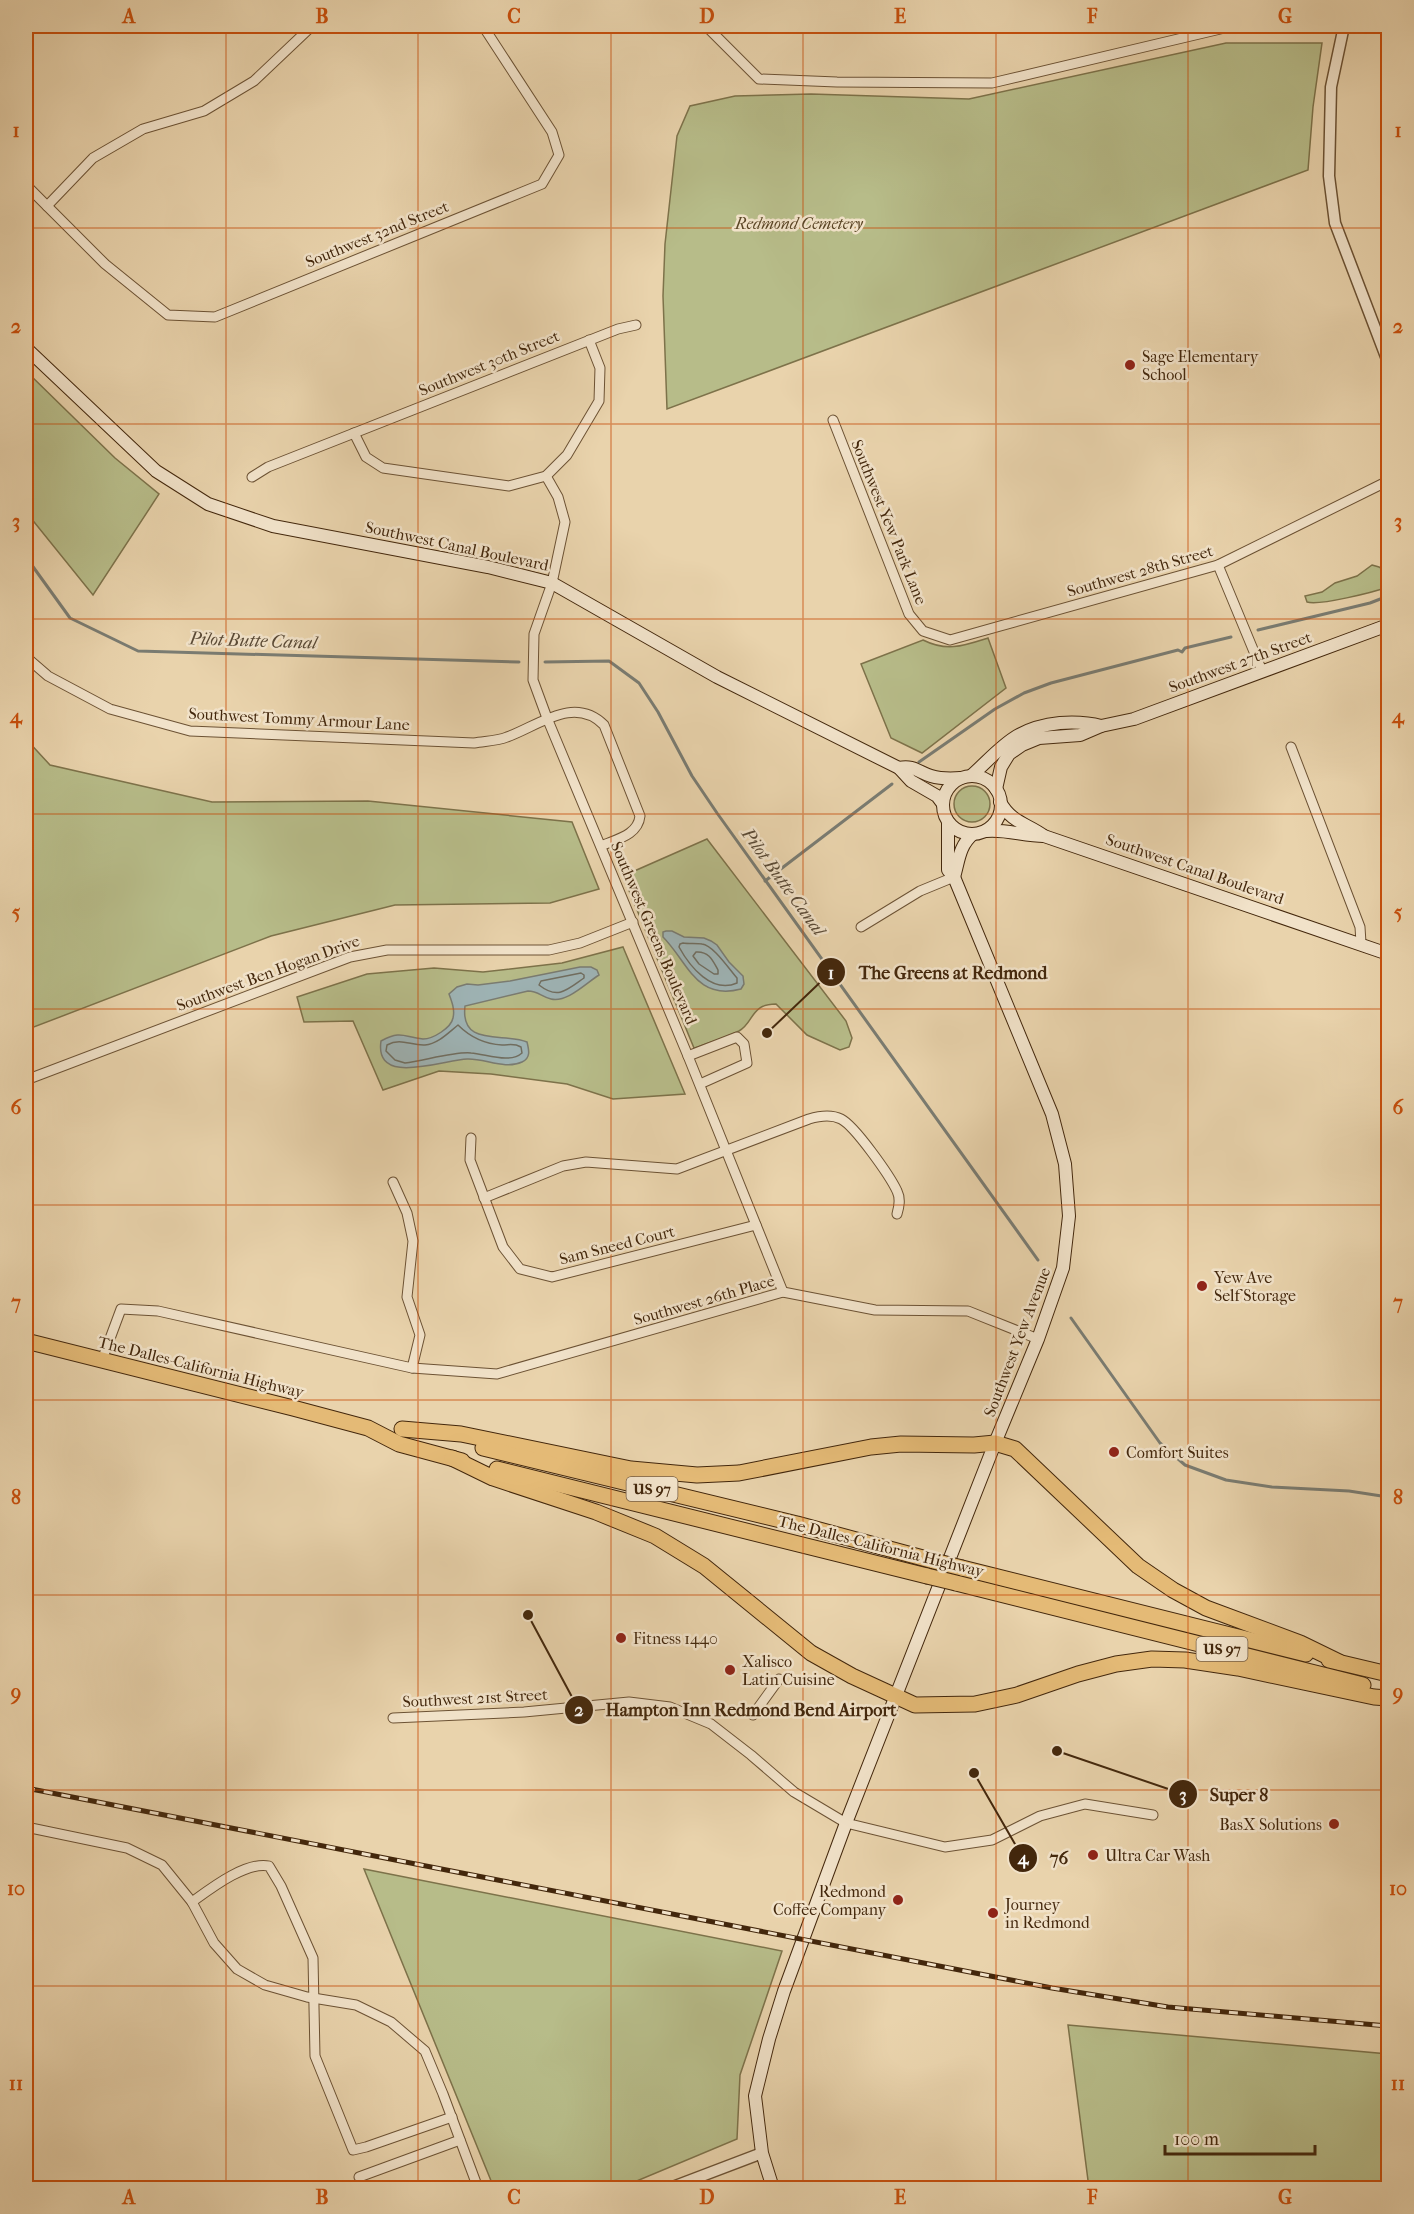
<svg xmlns="http://www.w3.org/2000/svg" width="1414" height="2214" viewBox="0 0 1414 2214" font-family="'IM FELL French Canon',serif">
	<style>
		.green { fill: #b7bc89; stroke: #7d724a; stroke-width: 1.5 }
		.water { fill: #9eb4b6; stroke: #7a7c72; stroke-width: 1.5 }
		.lines { fill: none; stroke-linecap: round; stroke-linejoin: round }
		.shore { stroke: #706e61; stroke-width: 1.5 }
		.stream { stroke: #7a7c72; stroke-width: 3 }
		.minor-casing { stroke: #6c5234; stroke-width: 11 }
		.tertiary-casing { stroke: #6c5234; stroke-width: 13 }
		.secondary-casing { stroke: #43270c; stroke-width: 14 }
		.trunk-casing { stroke: #43270c; stroke-width: 17 }
		.minor { stroke: #f1e2c9; stroke-width: 9 }
		.tertiary { stroke: #f1e2c9; stroke-width: 10 }
		.secondary { stroke: #f1e2c9; stroke-width: 12 }
		.trunk { stroke: #e4ba76; stroke-width: 15 }
		.rail-casing { stroke: #43270c; stroke-width: 5 }
		.rail { stroke: #f1e2c9; stroke-width: 3; stroke-dasharray: 9; stroke-linecap: butt }
		.trunk-bridge-casing { stroke: #43270c; stroke-width: 17; stroke-linecap: butt }
		.trunk-bridge { stroke: #e4ba76; stroke-width: 15 }
		.grid { fill: none; stroke: #c74f0c; stroke-width: 1.5; stroke-opacity: 0.55 }
		.poi-dot { fill: #8f2418; stroke: #f1e2c9; stroke-width: 2 }
		.labels { text-anchor: middle; dominant-baseline: central; stroke-width: 5; stroke-linejoin: round; paint-order: stroke }
		.shield { fill: #f1e2c9; stroke: #775f45; stroke-width: 1.5 }
		.shield-label { font-size: 15px; font-weight: bold; fill: #43270c }
		.park-label { font-size: 16px; font-style: italic; fill: #5a4525; stroke: #f1e2c9 }
		.street-label { font-size: 16px; fill: #43270c; stroke: #f1e2c9 }
		.poi-label { font-size: 16px; fill: #43270c; stroke: #f1e2c9; text-anchor: start }
		.water-label { font-size: 18px; font-style: italic; fill: #5a4a36; stroke: #f1e2c9 }
		.leader { fill: none; stroke: #43270c; stroke-width: 2 }
		.callout-dot { fill: #43270c; stroke: #f1e2c9; stroke-width: 2 }
		.mark-label { font-size: 18px; text-anchor: middle; font-weight: bold; fill: #fff }
		.callout-label { font-size: 18px; text-anchor: middle; font-weight: bold; fill: #43270c; stroke: #f1e2c9; stroke-width: 5; stroke-linejoin: round; paint-order: stroke }
		.neatline { fill: none; stroke: #c74f0c; stroke-width: 2 }
		.grid-label { font-size: 20px; text-anchor: middle; font-weight: bold; fill: #c74f0c }
	</style>
	<rect width="100%" height="100%" fill="#e9d3ac"/>
	<filter id="stains"><feTurbulence type="fractalNoise" baseFrequency=".00333" numOctaves="4"/><feColorMatrix values="0 0 0 0 .2 0 0 0 0 .09 0 0 0 0 .02 0 0 0 .5 -.17"/></filter>
	<radialGradient id="worn" r=".72"><stop offset=".6" stop-color="#630" stop-opacity="0"/><stop offset="1" stop-color="#630" stop-opacity=".3"/></radialGradient>
	<g class="green">
		<polygon points="1226,43 1322,43 1313,107 1308,170 667,409 663,296 665,244 677,136 690,106 735,96 811,94 969,99"/>
		<polygon points="26,371 115,458 159,494 93,595 26,512"/>
		<path d="M1372 565 1379 567 1388 572V587C1374 592 1319 606 1307 602L1305 596 1322 592 1335 583 1357 576Z"/>
		<path d="M988 638 1006 688 922 753 891 738 861 664 923 640C947 652 963 646 988 638Z"/>
		<polygon points="26,739 50,765 212,802 368,801 572,822 599,889 550,903 395,905 271,936 26,1030"/>
		<circle cx="972" cy="804" r="18"/>
		<path d="M707 839 846 1021 852 1038 849 1047 840 1050 807 1035 776 1004C750 1004 754 1023 739 1031 725 1038 709 1043 694 1048L623 876Z"/>
		<polygon points="623,947 685,1094 613,1099 567,1084 491,1074 439,1071 383,1090 353,1021 304,1022 297,997 367,974 434,968 483,972 562,963"/>
		<polygon points="364,1869 782,1951 740,2075 737,2139 620,2188 494,2188"/>
		<polygon points="1068,2025 1388,2054 1388,2188 1089,2188"/>
	</g>
	<g class="water">
		<path d="M666 931H672L684 937 704 938 711 941 717 945 729 962 743 976 744 984 741 989C696 1001 688 962 663 937V932Z"/>
		<path d="M580 967H591L597 970 599 975C586 983 567 1003 551 999 542 997 538 991 528 991L465 1006C460 1048 504 1032 527 1042 529 1050 531 1058 522 1062 505 1070 484 1058 467 1059 443 1060 374 1087 381 1041 402 1030 403 1037 423 1039 433 1039 451 1028 453 1018 455 1010 452 1002 449 994L457 987 467 984 478 985 510 981Z"/>
	</g>
	<g class="lines">
		<g class="shore">
			<path d="M683 943C689 944 696 943 702 944 713 945 729 969 737 978V983C712 994 690 967 679 947L680 944Z"/>
			<path d="M696 952C709 951 713 961 718 970V974H714L699 964 693 956Z"/>
			<path d="M581 973 584 975V978C567 990 558 1000 539 985L541 981Z"/>
			<path d="M458 1025C470 1037 484 1044 502 1045 510 1045 514 1043 521 1047L522 1053C510 1064 486 1054 471 1053 456 1051 423 1061 405 1063L395 1060 386 1051 387 1045C401 1037 411 1046 425 1045 438 1044 449 1032 458 1025Z"/>
		</g>
		<g class="stream">
			<polyline points="26,557 70,618 138,651 519,662"/>
			<polyline points="1258,630 1370,603 1388,596"/>
			<polyline points="545,662 609,661 639,683 658,712 692,776 717,813 1038,1260"/>
			<polyline points="919,762 995,709 1024,693 1051,683 1178,650 1182,652 1185,648 1231,637"/>
			<polyline points="765,881 892,784"/>
			<polyline points="1071,1318 1160,1443 1185,1465 1226,1480 1272,1487 1349,1491 1388,1497"/>
		</g>
		<defs>
			<g id="minor">
				<polyline points="709,26 710,30 759,79 837,82 992,83 1233,26"/>
				<polyline points="26,185 105,264 168,315 215,317 542,184 559,155 552,132 483,26"/>
				<polyline points="47,206 93,158 143,129 204,111 254,81 312,26"/>
				<polyline points="833,420 909,614 923,631 950,640 1218,565 1388,481"/>
				<polyline points="354,433 366,457 383,468 509,486 546,476 567,455 599,401 600,368 589,340"/>
				<polyline points="546,476 558,497 565,522 552,583 534,634 533,680 547,718 688,1056 783,1292"/>
				<polyline points="252,477 268,467 618,329 636,325"/>
				<polyline points="1218,565 1262,671"/>
				<path d="M26 657 48 676 110 709 190 731 474 743C485 741 497 741 507 737 538 726 574 695 604 725L640 816C638 835 617 839 601 846"/>
				<polyline points="1291,747 1360,927 1361,943"/>
				<polyline points="861,927 920,891 954,877"/>
				<polyline points="688,1056 737,1037 744,1044 747,1063 700,1084"/>
				<polyline points="26,1080 350,957 387,950 549,950 580,943 633,922"/>
				<polyline points="471,1138 470,1160 503,1247 520,1269 552,1277 756,1225"/>
				<path d="M484 1198 563 1166 586 1162 677 1169 809 1119C819 1116 831 1114 841 1119 855 1126 890 1176 897 1191 901 1199 899 1207 897 1214"/>
				<polyline points="102,1360 121,1309 158,1311 412,1368 420,1335 407,1297 413,1241 407,1213 393,1182"/>
				<polyline points="412,1368 497,1374 783,1292 875,1310 968,1311 1038,1339"/>
				<polyline points="753,1715 779,1679"/>
				<polyline points="393,1718 524,1712 629,1702 670,1707 711,1724 751,1755 794,1792 846,1823 945,1847 992,1840 1040,1816 1085,1804 1153,1815"/>
				<polyline points="26,1827 127,1848 162,1865 192,1902 214,1943 237,1969 265,1985 307,1997 356,2005 391,2022 425,2051 443,2094 478,2188"/>
				<path d="M192 1902C210 1889 246 1861 269 1866L281 1886 313 1958 315 2056 353 2150 366 2147 452 2117"/>
				<polyline points="359,2177 460,2140"/>
			</g>
			<g id="tertiary">
				<polyline points="1344,26 1331,87 1329,176 1335,223 1388,362"/>
				<polyline points="670,2188 762,2153"/>
			</g>
			<g id="secondary">
				<polyline points="26,348 156,471 208,504 273,526 488,567 552,583 717,677 899,768 911,781 937,796 943,804"/>
				<path d="M899 768C914 765 918 772 931 776 941 779 950 779 961 778"/>
				<path d="M971 776C1003 747 1014 728 1060 723 1075 722 1086 722 1101 726"/>
				<circle cx="972" cy="805" r="29"/>
				<polyline points="996,789 1001,767 1009,754 1022,745 1039,738 1080,735 1101,726 1134,719 1388,625"/>
				<path d="M1000 802C1012 823 1026 823 1044 836L1388 954"/>
				<path d="M986 831C1006 829 1024 836 1044 836"/>
				<path d="M954 877C959 860 959 846 973 834"/>
				<polyline points="773,2188 762,2153 755,2096 769,2039 784,1991 846,1823 995,1443 1038,1339 1063,1268 1069,1216 1065,1164 1052,1114 954,877 948,870 948,822"/>
			</g>
			<g id="trunk">
				<polyline points="26,1341 293,1408 368,1428 399,1444 462,1461"/>
				<polyline points="402,1429 461,1434 631,1469 697,1475 739,1473 871,1447 901,1444 974,1445 995,1443 1015,1449 1138,1566 1173,1590 1206,1608 1300,1643 1339,1662"/>
				<polyline points="483,1448 797,1524 934,1561"/>
				<polyline points="452,1458 493,1478 596,1512 655,1536 704,1566 811,1653 852,1676 915,1705 975,1704 1017,1695 1078,1674 1116,1664 1152,1659 1185,1660 1238,1668 1374,1697 1388,1698"/>
				<polyline points="497,1469 927,1576"/>
				<polyline points="962,1568 1306,1654"/>
				<polyline points="956,1583 1363,1685"/>
				<polyline points="1329,1660 1388,1674"/>
			</g>
		</defs>
		<use href="#minor" class="minor-casing"/>
		<use href="#tertiary" class="tertiary-casing"/>
		<use href="#secondary" class="secondary-casing"/>
		<use href="#trunk" class="trunk-casing"/>
		<use href="#minor" class="minor"/>
		<use href="#tertiary" class="tertiary"/>
		<use href="#secondary" class="secondary"/>
		<use href="#trunk" class="trunk"/>
		<defs>
			<polyline id="rail" points="26,1788 1052,1988 1168,2007 1388,2026"/>
		</defs>
		<use href="#rail" class="rail-casing"/>
		<use href="#rail" class="rail"/>
		<defs>
			<g id="trunk-bridge">
				<polyline points="934,1561 962,1568"/>
				<polyline points="927,1576 956,1583"/>
			</g>
		</defs>
		<use href="#trunk-bridge" class="trunk-bridge-casing"/>
		<use href="#trunk-bridge" class="trunk-bridge"/>
	</g>
	<path class="grid" d="M226 26V2188M418 26V2188M611 26V2188M803 26V2188M996 26V2188M1188 26V2188M26 228H1388M26 424H1388M26 619H1388M26 814H1388M26 1009H1388M26 1205H1388M26 1400H1388M26 1595H1388M26 1790H1388M26 1986H1388"/>
	<g class="poi-dot">
		<circle cx="1130" cy="365" r="6"/>
		<circle cx="1202" cy="1286" r="6"/>
		<circle cx="1114" cy="1452" r="6"/>
		<circle cx="621" cy="1638" r="6"/>
		<circle cx="730" cy="1670" r="6"/>
		<circle cx="1334" cy="1824" r="6"/>
		<circle cx="1093" cy="1855" r="6"/>
		<circle cx="898" cy="1900" r="6"/>
		<circle cx="993" cy="1913" r="6"/>
	</g>
	<g class="labels">
		<g class="shield">
			<rect x="626.5" y="1477" width="51" height="24" rx="4.5"/>
			<rect x="1196.5" y="1637" width="51" height="24" rx="4.5"/>
		</g>
		<g class="shield-label">
			<text x="652" y="1489">US 97</text>
			<text x="1222" y="1649">US 97</text>
		</g>
		<g class="park-label">
			<text x="799" y="223">Redmond Cemetery</text>
		</g>
		<g class="street-label">
			<text transform="translate(377 234) rotate(-22)">Southwest 32nd Street</text>
			<text transform="translate(489 363) rotate(-22)">Southwest 30th Street</text>
			<text transform="translate(889 522) rotate(68)">Southwest Yew Park Lane</text>
			<text transform="translate(457 546) rotate(12)">Southwest Canal Boulevard</text>
			<text transform="translate(1140 571) rotate(-16)">Southwest 28th Street</text>
			<text transform="translate(1240 662) rotate(-20)">Southwest 27th Street</text>
			<text transform="translate(299 719) rotate(3)">Southwest Tommy Armour Lane</text>
			<text transform="translate(1195 869) rotate(19)">Southwest Canal Boulevard</text>
			<text transform="translate(654 933) rotate(67)">Southwest Greens Boulevard</text>
			<text transform="translate(268 973) rotate(-20)">Southwest Ben Hogan Drive</text>
			<text transform="translate(617 1245) rotate(-14)">Sam Sneed Court</text>
			<text transform="translate(704 1300) rotate(-16)">Southwest 26th Place</text>
			<text transform="translate(1017 1342) rotate(-69)">Southwest Yew Avenue</text>
			<text transform="translate(201 1367) rotate(14)">The Dalles-California Highway</text>
			<text transform="translate(881 1546) rotate(14)">The Dalles-California Highway</text>
			<text transform="translate(475 1698) rotate(-3)">Southwest 21st Street</text>
		</g>
		<g class="poi-label">
			<text x="1142" y="356">Sage Elementary<tspan x="1142" dy="18">School</tspan></text>
			<text x="1214" y="1277">Yew Ave<tspan x="1214" dy="18">Self Storage</tspan></text>
			<text x="1126" y="1452">Comfort Suites</text>
			<text x="633" y="1638">Fitness 1440</text>
			<text x="742" y="1661">Xalisco<tspan x="742" dy="18">Latin Cuisine</tspan></text>
			<text x="1322" y="1824" text-anchor="end">BasX Solutions</text>
			<text x="1105" y="1855">Ultra Car Wash</text>
			<text x="886" y="1891" text-anchor="end">Redmond<tspan x="886" dy="18">Coffee Company</tspan></text>
			<text x="1005" y="1904">Journey<tspan x="1005" dy="18">in Redmond</tspan></text>
		</g>
		<g class="water-label">
			<text transform="translate(253 641) rotate(2)">Pilot Butte Canal</text>
			<text transform="translate(783 882) rotate(54)">Pilot Butte Canal</text>
		</g>
	</g>
	<path class="leader" d="M767 1033L831 972M528 1615L579 1710M1057 1751L1183 1794M974 1773L1023 1858"/>
	<g class="callout-dot">
		<circle cx="767" cy="1033" r="6"/>
		<circle cx="528" cy="1615" r="6"/>
		<circle cx="1057" cy="1751" r="6"/>
		<circle cx="974" cy="1773" r="6"/>
		<circle cx="831" cy="972" r="15"/>
		<circle cx="579" cy="1710" r="15"/>
		<circle cx="1183" cy="1794" r="15"/>
		<circle cx="1023" cy="1858" r="15"/>
	</g>
	<g class="mark-label">
		<text x="831" y="979">1</text>
		<text x="579" y="1716">2</text>
		<text x="1183" y="1801">3</text>
		<text x="1023" y="1864">4</text>
	</g>
	<g class="callout-label">
		<text x="953" y="979">The Greens at Redmond</text>
		<text x="751" y="1716">Hampton Inn Redmond Bend Airport</text>
		<text x="1239" y="1801">Super 8</text>
		<text x="1059" y="1864">76</text>
	</g>
	<rect width="1414" height="2214" fill="none" stroke="#e9d3ac" stroke-width="66"/>
	<path d="M1165 2145v9h150v-9" fill="none" stroke="#43270c" stroke-width="3"/>
	<text x="1174" y="2145" font-size="18" fill="#43270c" stroke="#f1e2c9" stroke-width="4.5" paint-order="stroke">100 m</text>
	<rect x="33" y="33" width="1348" height="2148" class="neatline"/>
	<g class="grid-label">
		<text x="129" y="23">A</text>
		<text x="322" y="23">B</text>
		<text x="514" y="23">C</text>
		<text x="707" y="23">D</text>
		<text x="900" y="23">E</text>
		<text x="1092" y="23">F</text>
		<text x="1285" y="23">G</text>
		<text x="16" y="137">1</text>
		<text x="1398" y="137">1</text>
		<text x="16" y="333">2</text>
		<text x="1398" y="333">2</text>
		<text x="16" y="528">3</text>
		<text x="1398" y="528">3</text>
		<text x="16" y="723">4</text>
		<text x="1398" y="723">4</text>
		<text x="16" y="919">5</text>
		<text x="1398" y="919">5</text>
		<text x="16" y="1114">6</text>
		<text x="1398" y="1114">6</text>
		<text x="16" y="1309">7</text>
		<text x="1398" y="1309">7</text>
		<text x="16" y="1504">8</text>
		<text x="1398" y="1504">8</text>
		<text x="16" y="1700">9</text>
		<text x="1398" y="1700">9</text>
		<text x="16" y="1895">10</text>
		<text x="1398" y="1895">10</text>
		<text x="16" y="2090">11</text>
		<text x="1398" y="2090">11</text>
		<text x="129" y="2204">A</text>
		<text x="322" y="2204">B</text>
		<text x="514" y="2204">C</text>
		<text x="707" y="2204">D</text>
		<text x="900" y="2204">E</text>
		<text x="1092" y="2204">F</text>
		<text x="1285" y="2204">G</text>
	</g>
	<rect width="100%" height="100%" filter="url(#stains)"/>
	<rect width="100%" height="100%" fill="url(#worn)"/>
</svg>
